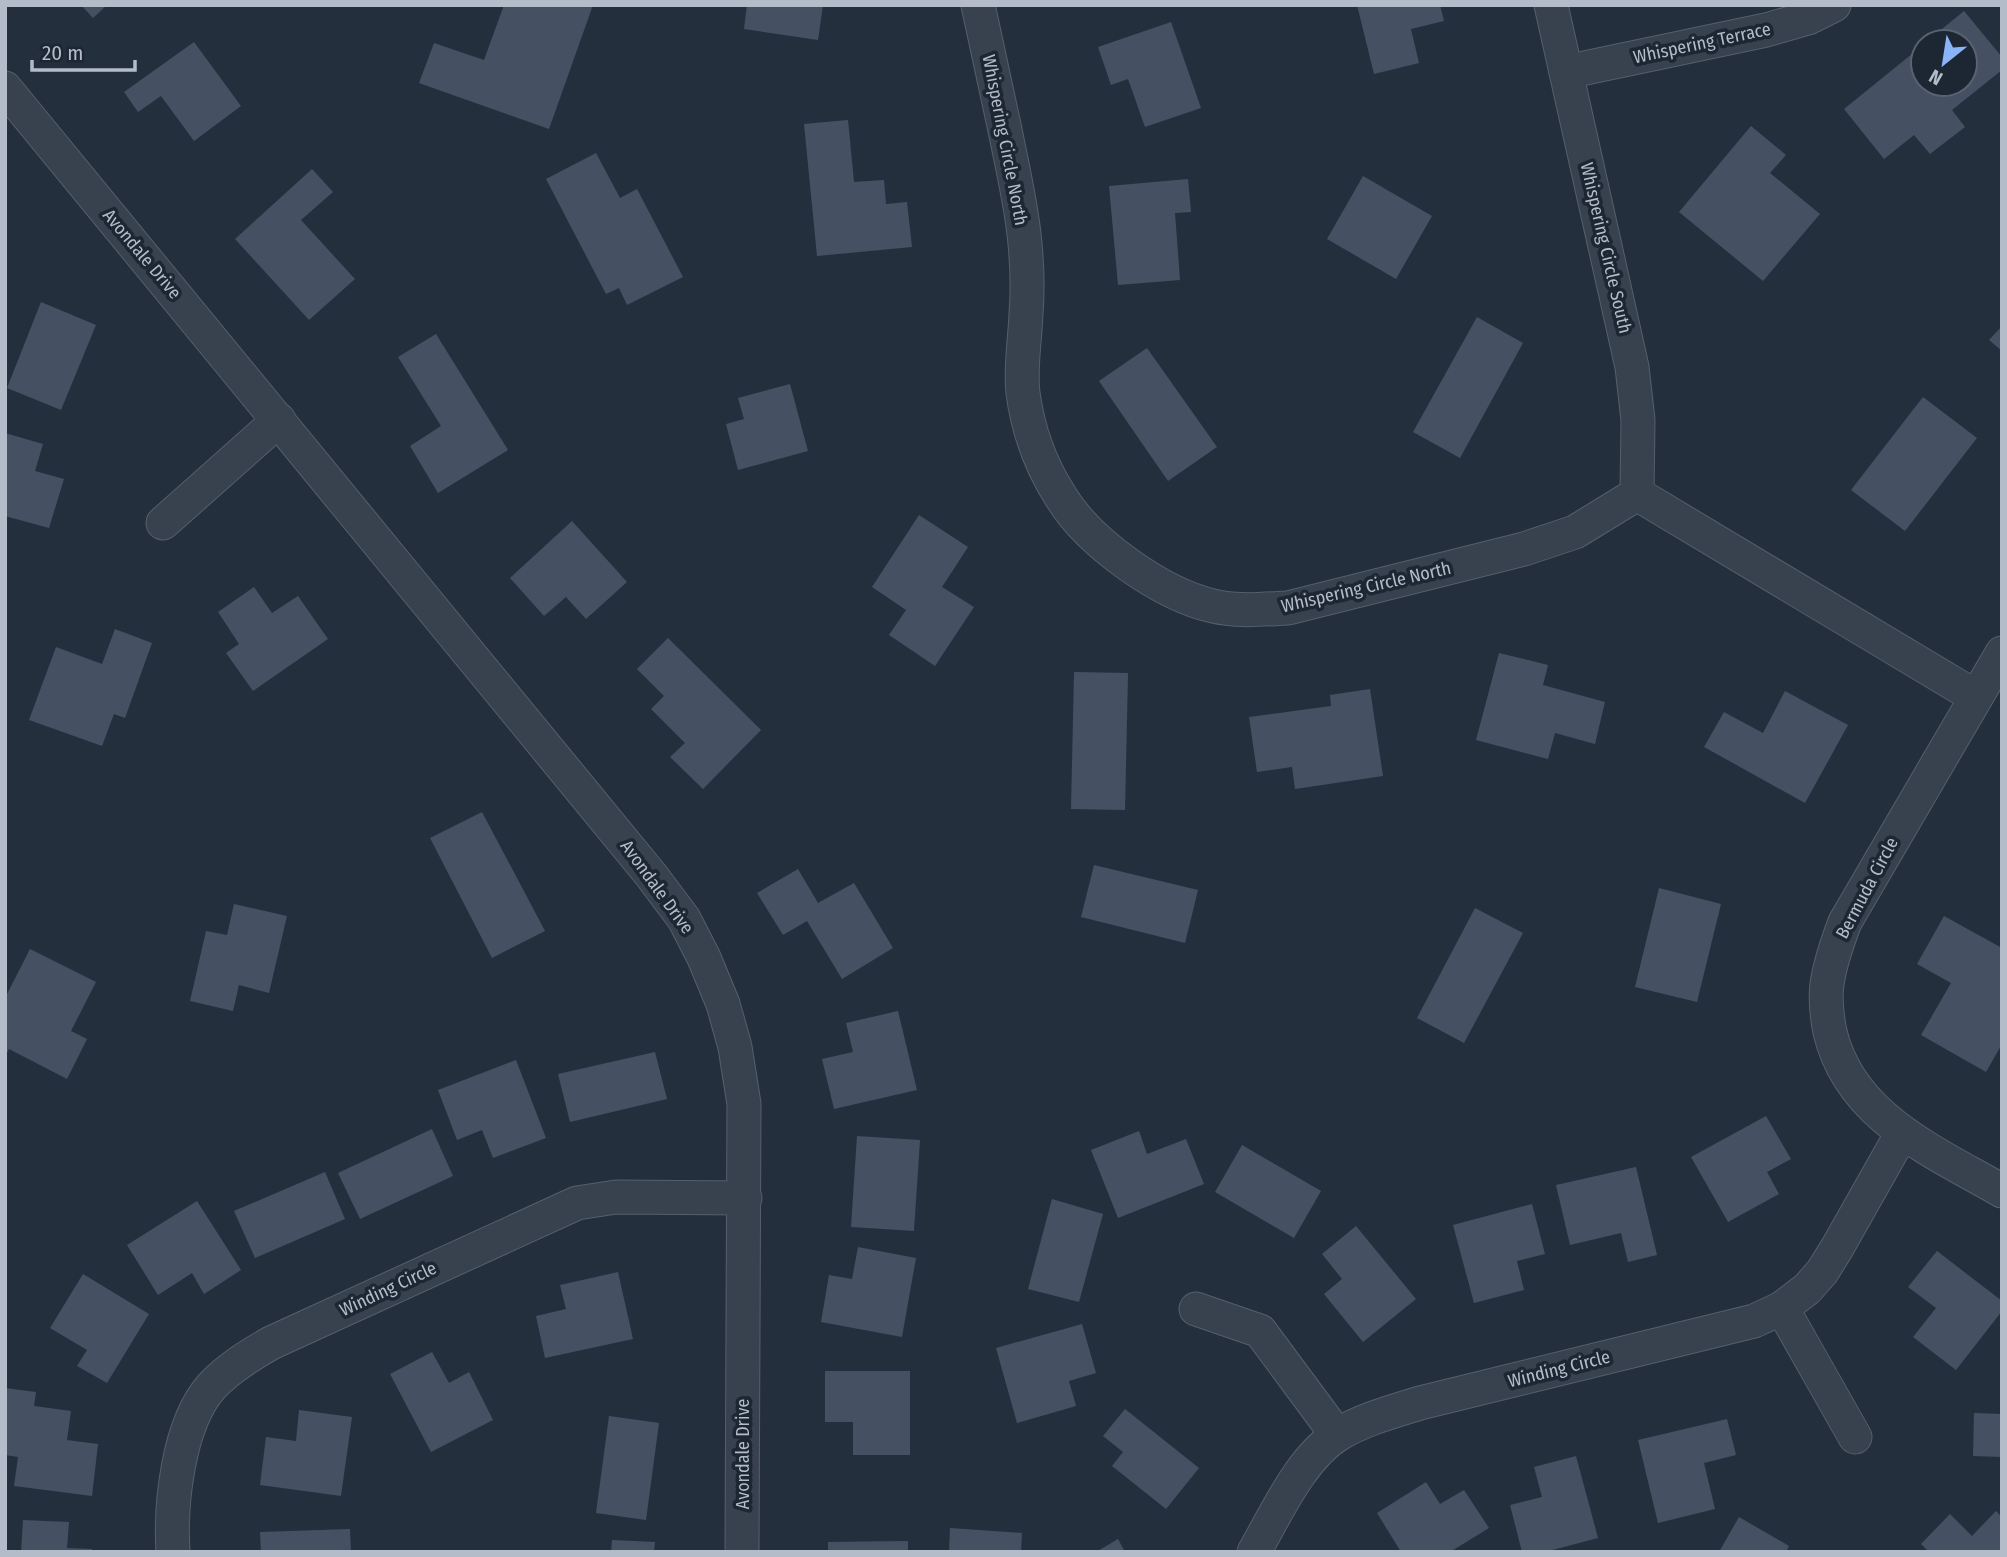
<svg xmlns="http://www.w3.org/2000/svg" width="2007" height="1557" viewBox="0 0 2007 1557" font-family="'Fira Sans Condensed',sans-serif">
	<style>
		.building { fill: #455162 }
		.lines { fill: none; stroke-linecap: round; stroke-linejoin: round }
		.minor-casing { stroke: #565f6c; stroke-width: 35 }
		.minor { stroke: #38414e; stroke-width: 33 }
		.labels { text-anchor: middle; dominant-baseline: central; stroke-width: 7; stroke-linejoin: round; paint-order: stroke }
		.street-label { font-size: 18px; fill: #b4bcc9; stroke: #1d2633 }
	</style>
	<rect width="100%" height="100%" fill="#242f3e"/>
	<g class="building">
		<polygon points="81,5 107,5 93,18"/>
		<polygon points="504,5 593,5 549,129 419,83 434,43 484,60"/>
		<polygon points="747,5 823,5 818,40 744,29"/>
		<polygon points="1357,5 1440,5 1444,21 1411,29 1419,63 1374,74"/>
		<polygon points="1964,11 2002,57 2002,70 1952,110 1965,127 1930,154 1914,135 1884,159 1844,109 1923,45 1923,84 1965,84 1965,42 1926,42"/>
		<polygon points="1171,22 1201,108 1145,127 1128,79 1111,85 1098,47"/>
		<polygon points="194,42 241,106 194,141 161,96 138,112 124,92"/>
		<polygon points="848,120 854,182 884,180 886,204 907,202 912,247 817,256 804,124"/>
		<polygon points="1751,126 1786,155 1770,173 1820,214 1763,281 1679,212"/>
		<polygon points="596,153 620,198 637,189 683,277 627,305 619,288 606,294 546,179"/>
		<polygon points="312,169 333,192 301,220 355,279 309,320 235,239"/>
		<polygon points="1363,176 1432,216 1396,279 1327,239"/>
		<polygon points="1188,179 1191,212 1175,213 1180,280 1118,285 1109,186"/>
		<polygon points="41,302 96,325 61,410 7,388"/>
		<polygon points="1477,317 1523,343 1460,458 1413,432"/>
		<polygon points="2002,326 2002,351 1989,340"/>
		<polygon points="436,334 508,450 438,493 410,446 441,426 398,357"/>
		<polygon points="1147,348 1217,447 1168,481 1099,381"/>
		<polygon points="790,384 808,451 738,470 726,424 744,419 738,398"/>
		<polygon points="1923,397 1977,438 1905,531 1851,490"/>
		<polygon points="5,433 43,444 35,471 64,479 49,528 5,516"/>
		<polygon points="919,515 968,547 942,587 974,607 935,666 889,635 906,610 872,587"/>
		<polygon points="572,521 627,582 586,619 566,597 544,616 510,578"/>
		<polygon points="254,587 272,613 298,596 328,639 253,691 226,653 239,644 218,612"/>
		<polygon points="115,629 152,643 125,718 114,714 102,746 29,720 56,647 102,664"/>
		<polygon points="668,638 761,730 703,789 670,757 685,743 651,709 664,696 637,669"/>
		<polygon points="1499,653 1548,665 1543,685 1605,702 1595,744 1555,733 1548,759 1476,740"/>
		<polygon points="1074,672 1128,673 1125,810 1071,809"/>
		<polygon points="1370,689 1383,776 1295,789 1292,767 1257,772 1249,717 1331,706 1330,695"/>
		<polygon points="1785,691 1848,725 1805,803 1704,747 1724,712 1763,733"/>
		<polygon points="482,812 545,931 492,958 430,838"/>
		<polygon points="1094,865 1198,890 1185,943 1081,917"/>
		<polygon points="798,869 818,903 854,883 893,948 842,979 807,921 783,935 757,893"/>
		<polygon points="1659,888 1721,904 1697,1002 1635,987"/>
		<polygon points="234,904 287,916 269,993 239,985 233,1011 190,1001 206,931 227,935"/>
		<polygon points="1475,908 1523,933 1464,1043 1417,1018"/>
		<polygon points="1944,916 2002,948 2002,1044 1986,1072 1921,1035 1951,983 1917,964"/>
		<polygon points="30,949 96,982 71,1031 87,1039 67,1079 9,1049 5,1056 5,998"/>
		<polygon points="898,1011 917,1090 834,1109 822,1059 853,1052 846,1023"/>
		<polygon points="655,1052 667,1099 570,1122 558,1074"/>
		<polygon points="516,1060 546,1138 493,1158 482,1130 457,1140 438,1090"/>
		<polygon points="1766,1116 1791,1159 1767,1172 1779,1194 1728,1222 1691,1157"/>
		<polygon points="432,1129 453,1176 360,1219 338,1173"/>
		<polygon points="1139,1131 1147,1154 1186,1139 1204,1184 1118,1218 1091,1150"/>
		<polygon points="857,1136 920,1140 914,1231 851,1227"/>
		<polygon points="1242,1145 1321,1191 1294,1238 1215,1192"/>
		<polygon points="1636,1167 1657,1255 1628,1262 1621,1233 1570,1245 1556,1185"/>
		<polygon points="325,1172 345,1219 255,1258 234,1211"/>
		<polygon points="1052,1199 1103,1214 1079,1302 1028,1289"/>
		<polygon points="197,1201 241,1270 204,1294 192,1273 158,1295 127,1245"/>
		<polygon points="1532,1204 1545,1254 1517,1261 1524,1290 1474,1303 1453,1225"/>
		<polygon points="1356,1226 1416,1299 1363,1342 1324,1294 1342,1279 1322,1254"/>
		<polygon points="858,1247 916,1258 902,1337 821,1322 829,1275 852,1279"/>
		<polygon points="1937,1251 2002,1301 2002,1311 1956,1370 1913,1337 1936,1308 1908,1287"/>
		<polygon points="618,1272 633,1339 545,1358 536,1316 566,1309 560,1285"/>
		<polygon points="83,1274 149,1314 107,1383 77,1366 87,1350 50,1328"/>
		<polygon points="1082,1324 1096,1373 1069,1381 1076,1406 1017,1423 996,1348"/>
		<polygon points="432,1352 449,1383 469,1372 493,1420 431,1452 390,1374"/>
		<polygon points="825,1371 910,1371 910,1455 853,1455 853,1422 825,1422"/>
		<polygon points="5,1388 36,1392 34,1406 71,1411 67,1440 98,1444 92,1496 14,1486 18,1457 5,1455"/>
		<polygon points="1125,1409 1199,1468 1166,1509 1112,1466 1123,1452 1103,1436"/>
		<polygon points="299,1410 352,1417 341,1496 260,1485 266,1437 296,1441"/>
		<polygon points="1974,1413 2002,1414 2002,1457 1973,1456"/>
		<polygon points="609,1416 659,1423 646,1520 596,1513"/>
		<polygon points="1727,1419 1736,1455 1704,1463 1715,1509 1658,1523 1638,1440"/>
		<polygon points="1576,1456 1598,1538 1545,1552 1522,1552 1510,1505 1542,1497 1534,1467"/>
		<polygon points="1426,1482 1440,1504 1464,1490 1489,1528 1450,1552 1401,1552 1377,1513"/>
		<polygon points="1996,1511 2002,1517 2002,1552 1929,1552 1921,1544 1950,1514 1972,1536"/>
		<polygon points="1739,1517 1789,1546 1786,1552 1719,1552"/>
		<polygon points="23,1520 69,1522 67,1548 92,1549 92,1552 21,1552"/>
		<polygon points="950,1528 1022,1533 1021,1552 949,1552"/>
		<polygon points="350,1529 351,1552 261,1552 260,1532"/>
		<polygon points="1118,1539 1125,1552 1096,1552"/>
		<polygon points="612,1540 655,1542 654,1552 611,1552"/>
		<polygon points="908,1541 908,1552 828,1552 828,1542"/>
	</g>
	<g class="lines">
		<defs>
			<g id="minor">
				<path d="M978 5C987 47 996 88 1005 130 1012 165 1020 199 1024 234 1027 260 1028 288 1026 314 1025 340 1020 368 1023 393 1028 431 1041 466 1061 497 1089 543 1161 594 1213 606 1238 612 1263 609 1288 608L1524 549 1575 532 1637 494 1976 697"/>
				<polyline points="1551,5 1632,367 1638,420 1637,494"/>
				<polyline points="1566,72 1766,30 1808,18 1834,5"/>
				<polyline points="5,88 651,875 684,919 704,958 723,1004 735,1047 744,1104 742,1552"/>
				<polyline points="163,523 279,420"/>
				<path d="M2002 653 1845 922C1837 943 1830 963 1827 984 1825 1000 1827 1017 1830 1032 1850 1117 1933 1151 2002 1191"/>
				<polyline points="1782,1308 1855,1437"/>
				<polyline points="1196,1309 1260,1331 1337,1435"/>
				<path d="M173 1552C170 1504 178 1425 211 1387 227 1369 250 1355 271 1343L577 1203 616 1197 745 1198"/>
				<path d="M1254 1552C1276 1514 1301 1457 1339 1434 1364 1419 1392 1412 1420 1403L1754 1321 1782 1308 1807 1289 1822 1272 1837 1248 1902 1133"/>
			</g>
		</defs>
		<use href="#minor" class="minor-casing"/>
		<use href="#minor" class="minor"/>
	</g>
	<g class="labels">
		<g class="street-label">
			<text transform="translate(1702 43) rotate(-12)">Whispering Terrace</text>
			<text transform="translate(1005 140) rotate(79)">Whispering Circle North</text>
			<text transform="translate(1606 248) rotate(77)">Whispering Circle South</text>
			<text transform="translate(142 254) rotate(50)">Avondale Drive</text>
			<text transform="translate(1366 587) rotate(-13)">Whispering Circle North</text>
			<text transform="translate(657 887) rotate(54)">Avondale Drive</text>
			<text transform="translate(1867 888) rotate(-62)">Bermuda Circle</text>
			<text transform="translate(388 1289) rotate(-25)">Winding Circle</text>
			<text transform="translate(1559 1369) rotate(-14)">Winding Circle</text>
			<text transform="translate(743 1454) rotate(-90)">Avondale Drive</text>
		</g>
	</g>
	<rect width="2007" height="1557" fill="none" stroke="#b4bcc9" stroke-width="14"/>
	<g transform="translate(1944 63) rotate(210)"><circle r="33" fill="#1d2633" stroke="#59626f" stroke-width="2"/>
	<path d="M0-5L12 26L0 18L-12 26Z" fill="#8ab4f8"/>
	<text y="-10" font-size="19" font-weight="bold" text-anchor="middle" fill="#b4bcc9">N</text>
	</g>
	<path d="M32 60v10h103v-10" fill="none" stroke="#b4bcc9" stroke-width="3.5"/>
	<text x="42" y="60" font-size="21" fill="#b4bcc9" stroke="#1d2633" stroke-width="5" paint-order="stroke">20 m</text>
</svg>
